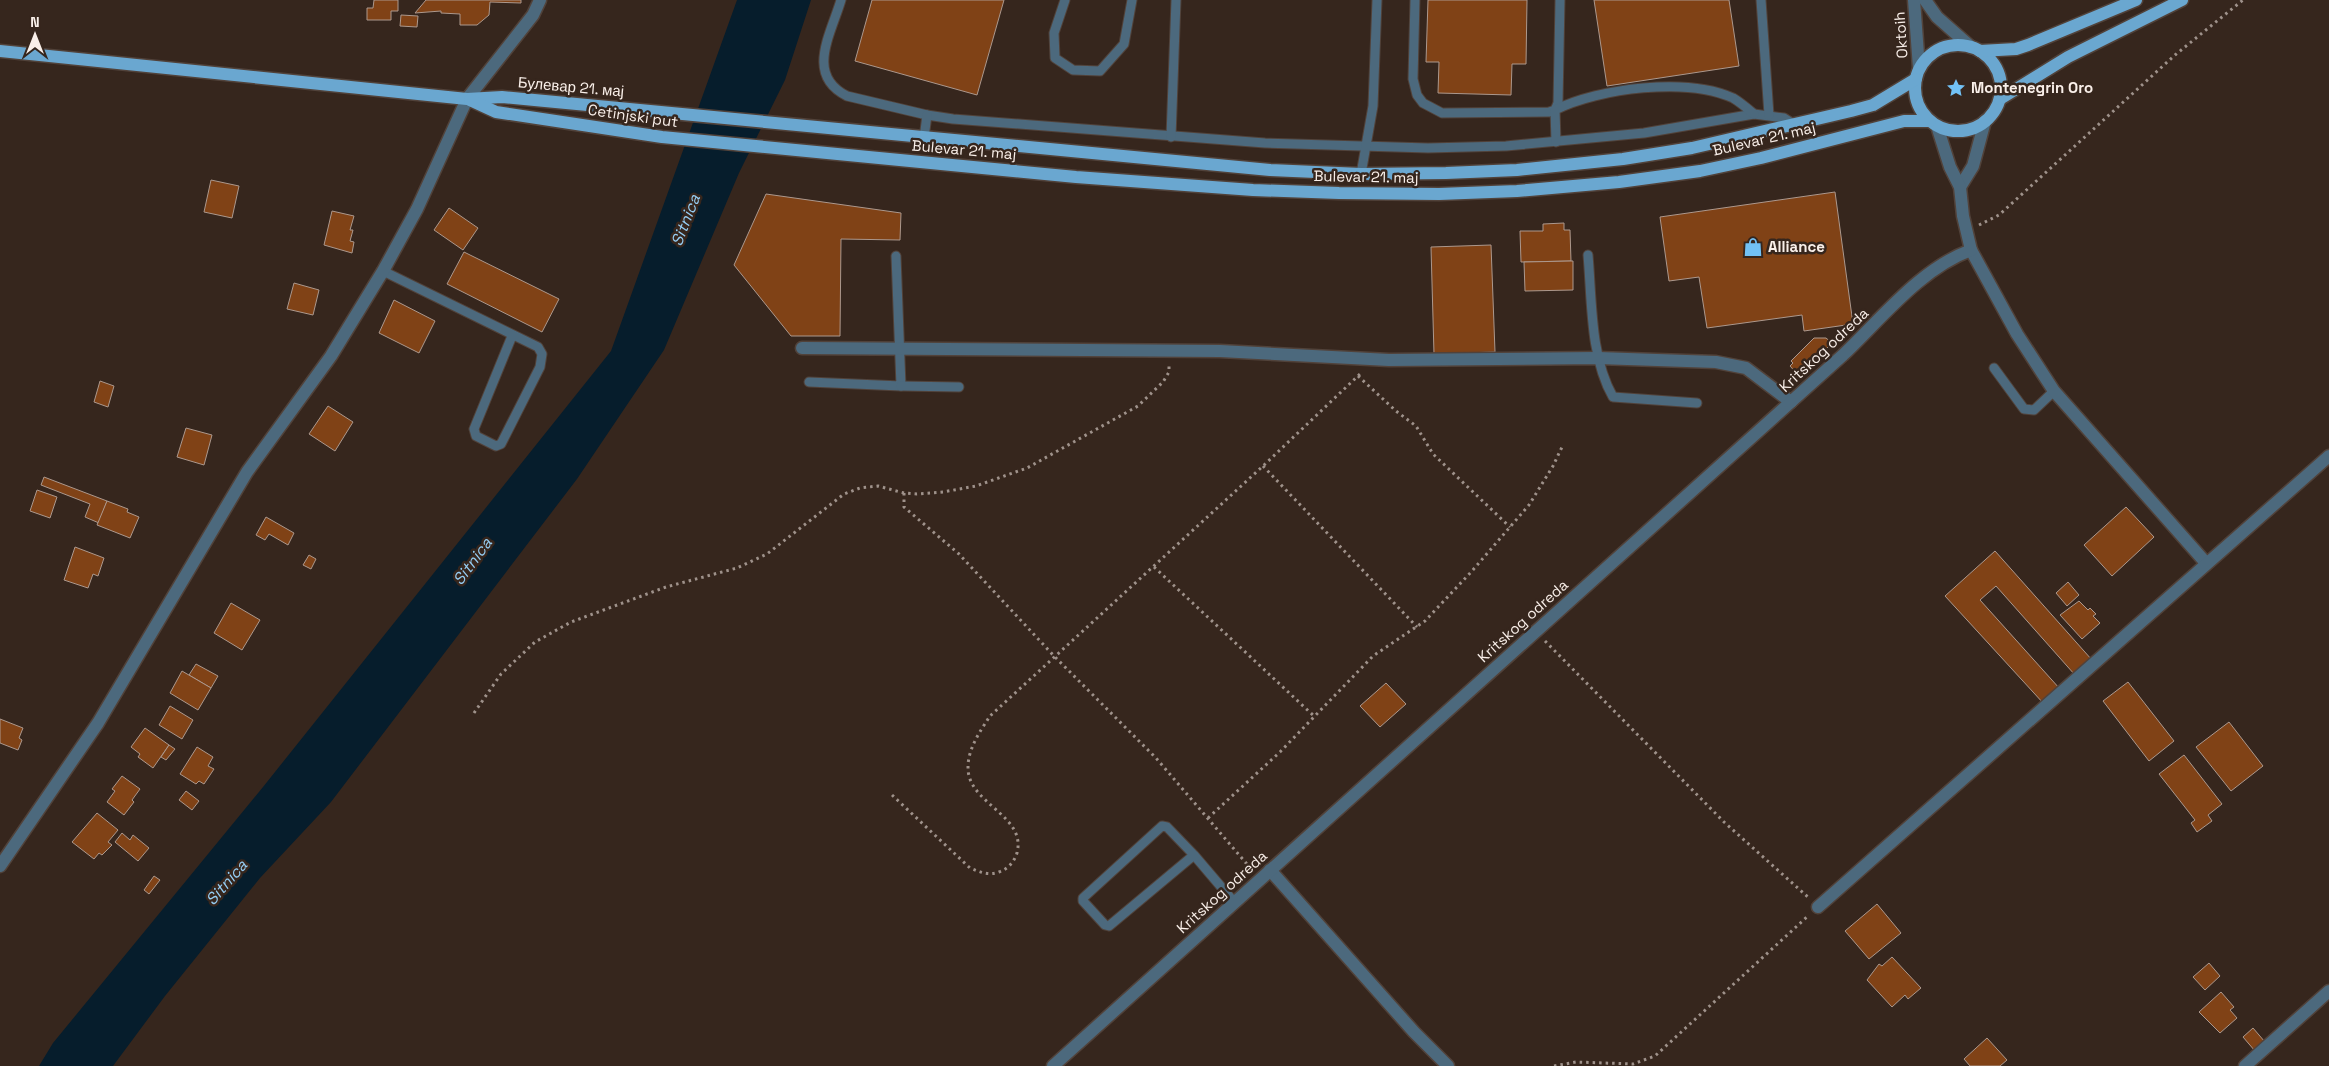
<svg xmlns="http://www.w3.org/2000/svg" width="2329" height="1066" font-family="'Space Grotesk',sans-serif">
<style>
.water{fill:#061d2c}
.building{fill:#804216;stroke:#ac988d}
.lines{fill:none;stroke-linecap:round;stroke-linejoin:round}
.service-casing{stroke:#51423a;stroke-width:11}
.minor-casing{stroke:#51423a;stroke-width:15}
.primary-casing{stroke:#51423a;stroke-width:15}
.path{stroke:#9f928b;stroke-width:3;stroke-dasharray:2.5 4;stroke-linecap:butt}
.service{stroke:#4c697d;stroke-width:9}
.minor{stroke:#4c697d;stroke-width:12}
.primary{stroke:#6aa7d0;stroke-width:12}
.labels{text-anchor:middle;stroke-width:5;stroke-linejoin:round;paint-order:stroke}
.street-label{font-size:15px;fill:#f9efe9;stroke:#36261d}
.poi-label{font-size:15px;font-weight:bold;fill:#f9efe9;stroke:#36261d;text-anchor:start}
.water-label{font-size:16px;font-style:italic;fill:#95cdf3;stroke:#36261d}
</style>
<rect width="100%" height="100%" fill="#36261d"/>
<polygon class="water" points="737,0 811,0 785,80 739,173 664,350 577,479 331,802 260,878 165,996 113,1066 39,1066 53,1043 263,787 611,351"/>
<g class="building">
<polygon points="374,0 398,0 398,11 391,11 391,20 367,20 367,8 373,8"/>
<polygon points="426,0 521,0 521,3 490,2 489,15 477,25 460,25 460,14 441,13 441,11 415,13"/>
<polygon points="872,0 1004,0 977,95 855,61"/>
<polygon points="1428,0 1527,0 1526,64 1512,64 1511,95 1438,93 1439,62 1426,62"/>
<polygon points="1594,0 1729,0 1739,66 1607,86"/>
<polygon points="401,15 418,16 417,27 400,26"/>
<polygon points="211,180 239,186 232,218 204,212"/>
<polygon points="1835,192 1853,324 1804,331 1802,315 1707,328 1699,277 1669,281 1660,217"/>
<polygon points="766,194 901,213 900,240 841,239 840,336 791,336 734,265"/>
<polygon points="449,208 478,228 463,250 434,230"/>
<polygon points="332,211 354,216 350,230 353,230 350,241 354,242 352,253 324,245"/>
<polygon points="1564,223 1564,230 1570,230 1571,261 1521,262 1520,231 1543,231 1543,224"/>
<polygon points="1491,245 1495,352 1434,354 1431,247"/>
<polygon points="464,252 559,299 542,332 447,284"/>
<polygon points="1571,261 1573,261 1573,290 1525,291 1524,262"/>
<polygon points="294,283 319,290 313,315 287,309"/>
<polygon points="394,300 435,321 419,353 379,333"/>
<polygon points="1814,338 1826,338 1832,343 1799,376 1790,366 1793,363 1791,361"/>
<polygon points="100,381 114,386 108,407 94,402"/>
<polygon points="328,406 353,422 335,451 309,434"/>
<polygon points="186,428 212,435 204,465 177,457"/>
<polygon points="44,477 107,501 99,523 85,517 90,504 41,485"/>
<polygon points="37,490 57,497 50,518 30,511"/>
<polygon points="107,501 128,509 127,512 139,517 130,538 97,525"/>
<polygon points="2126,507 2154,537 2112,576 2084,545"/>
<polygon points="266,517 294,533 288,545 269,534 265,540 256,535"/>
<polygon points="75,547 104,558 98,576 93,574 88,588 64,580"/>
<polygon points="1995,551 2092,660 2075,675 1996,586 1980,600 2060,689 2044,704 1945,596"/>
<polygon points="309,555 316,559 311,569 303,565"/>
<polygon points="2068,582 2079,595 2067,606 2056,593"/>
<polygon points="2079,601 2088,610 2090,608 2096,614 2093,616 2100,623 2082,639 2060,615"/>
<polygon points="231,603 260,620 242,650 214,633"/>
<polygon points="196,664 218,676 211,688 189,675"/>
<polygon points="182,671 211,688 198,710 170,693"/>
<polygon points="2128,682 2174,741 2149,761 2103,701"/>
<polygon points="1386,683 1406,704 1380,727 1360,706"/>
<polygon points="170,706 193,720 182,739 159,725"/>
<polygon points="0,719 23,728 19,738 22,740 18,750 0,743"/>
<polygon points="2229,722 2263,766 2231,791 2196,747"/>
<polygon points="145,728 169,745 153,768 138,757 140,754 131,747"/>
<polygon points="169,745 175,749 166,760 161,757"/>
<polygon points="197,747 213,757 208,766 214,769 204,784 199,781 196,784 180,774"/>
<polygon points="2184,755 2222,804 2208,815 2212,821 2197,832 2191,823 2195,820 2159,774"/>
<polygon points="122,776 140,789 132,800 134,802 124,815 107,802 115,791 112,789"/>
<polygon points="186,791 199,801 192,810 179,800"/>
<polygon points="97,813 118,830 108,842 112,845 102,855 99,853 94,859 72,842"/>
<polygon points="122,833 130,840 133,835 149,848 138,861 115,842"/>
<polygon points="154,876 160,880 149,894 144,890"/>
<polygon points="1877,904 1901,933 1869,959 1845,931"/>
<polygon points="1892,957 1921,988 1908,999 1905,995 1892,1007 1867,980 1879,964 1882,966"/>
<polygon points="2209,963 2220,976 2205,990 2193,977"/>
<polygon points="2221,992 2234,1007 2230,1010 2237,1018 2220,1033 2199,1012"/>
<polygon points="2253,1028 2265,1042 2255,1051 2243,1037"/>
<polygon points="1987,1038 2007,1060 2000,1066 1970,1066 1964,1059"/>
</g>
<g class="lines">
<g class="service-casing">
<g id="service">
<path d="M 841,0 C 831,34 805,75 847,96 L 927,115 L 953,119 L 1265,143 L 1428,148 L 1506,146 L 1644,133 L 1754,114 L 1784,118 L 1795,125"/>
<polyline points="1065,0 1054,33 1055,58 1073,70 1100,71 1124,44 1132,0"/>
<polyline points="1415,0 1413,79 1417,95 1423,103 1442,113 1549,112 1555,110 1558,103 1560,0"/>
<polyline points="1761,0 1769,115"/>
<polyline points="1171,137 1176,0"/>
<polyline points="924,138 927,115"/>
<path d="M 1556,142 L 1555,110 C 1599,88 1687,77 1733,98 C 1740,102 1748,109 1754,114"/>
<polyline points="1361,174 1373,106 1377,0"/>
<path d="M 1588,255 C 1592,300 1590,357 1613,397 L 1697,403"/>
<polyline points="383,271 538,347 542,354 540,367 501,444 496,446 476,436 474,429 512,336"/>
<polyline points="1994,368 2024,409 2034,410 2054,391"/>
<polyline points="809,382 901,386 896,256"/>
<polyline points="901,386 959,387"/>
<polyline points="1194,855 1109,926 1105,925 1083,901 1083,898 1162,826 1167,827 1194,855 1234,902"/>
</g>
</g>
<g class="minor-casing">
<g id="minor">
<polyline points="1914,0 1919,68"/>
<polyline points="1925,0 1937,17 1971,47"/>
<polyline points="1960,187 1973,166 1985,121"/>
<polyline points="1971,250 2017,334 2054,391 2206,563"/>
<polyline points="802,348 1220,351 1389,360 1598,358 1716,362 1746,368 1791,402"/>
<polyline points="0,866 98,723 247,472 331,356 383,271 417,209 467,99 533,15 540,0"/>
<polyline points="1270,870 1414,1032 1448,1066"/>
<polyline points="1818,907 2329,456"/>
<path d="M 1053,1066 L 1843,355 C 1882,318 1920,269 1971,250 L 1963,216 L 1960,187 L 1950,167 L 1937,126"/>
<polyline points="2245,1066 2329,991"/>
</g>
</g>
<g class="primary-casing">
<g id="primary">
<circle cx="1958" cy="88" r="43"/>
<polyline points="0,51 467,99 502,97 545,101 1270,170 1361,174 1446,173 1517,170 1623,159 1692,148 1851,111 1873,105 1916,79"/>
<polyline points="1980,51 2016,49 2028,45 2136,0"/>
<polyline points="2000,99 2068,57 2182,0"/>
<polyline points="470,100 496,112 662,137 1076,177 1253,190 1339,193 1439,194 1517,191 1619,182 1700,171 1761,158 1904,121 1930,121"/>
</g>
</g>
<g class="path">
<polyline points="1979,225 1999,215 2175,55 2243,0"/>
<polyline points="1358,376 1396,411 1416,426 1433,454 1510,527"/>
<polyline points="1263,466 1417,627"/>
<polyline points="904,493 904,507 959,554 1054,656 1156,758 1252,870"/>
<polyline points="1154,567 1315,717"/>
<polyline points="1545,641 1724,822 1809,898"/>
<polyline points="474,713 501,674 535,642 571,622 666,587 737,568 767,554 844,494 860,488 878,486 904,493 917,494 943,492 976,486 1027,468 1138,406 1163,382 1169,372 1169,364"/>
<path d="M 892,795 L 970,868 C 980,872 989,876 999,872 C 1008,869 1014,862 1017,853 C 1026,818 977,806 969,776 C 964,754 979,733 990,716 L 1263,466 L 1360,374"/>
<polyline points="1208,818 1280,752 1373,656 1425,621 1472,571 1529,505 1553,466 1562,447"/>
<polyline points="1554,1066 1576,1062 1633,1064 1655,1056 1808,916"/>
</g>
<use href="#service" class="service"/>
<use href="#minor" class="minor"/>
<use href="#primary" class="primary"/>
</g>
<defs>
<g id="sight-bare" transform="scale(1.5)"><path d="M0-6L1.8-2.2L6-1.7L2.9 1.2L3.7 5.4L0 3.3L-3.7 5.4L-2.9 1.2L-6-1.7L-1.8-2.2Z" fill="#72c1f5" stroke="#36261d" stroke-width="2.5" paint-order="stroke"/></g>
<g id="shop-bare" transform="scale(1.5)"><path d="M-5-2.5h2.3a2.7 3.5 0 0 1 5.4 0H5L5.5 6h-11ZM-1.5-2.5h3a1.5 2.3 0 0 0-3 0Z" fill="#72c1f5" stroke="#36261d" stroke-width="2.5" paint-order="stroke"/></g>
</defs>
<g fill-rule="evenodd">
<use href="#sight-bare" x="1956" y="88"/>
<use href="#shop-bare" x="1753" y="247"/>
</g>
<g class="labels">
<g class="street-label">
<text transform="translate(1901 35) rotate(-94)" y="5">Oktoih</text>
<text transform="translate(571 87) rotate(5)" y="5">Булевар 21. мај</text>
<text transform="translate(633 116) rotate(8)" y="5">Cetinjski put</text>
<text transform="translate(1764 139) rotate(-13)" y="5">Bulevar 21. maj</text>
<text transform="translate(964 150) rotate(5)" y="5">Bulevar 21. maj</text>
<text transform="translate(1366 177) rotate(1)" y="5">Bulevar 21. maj</text>
<text transform="translate(1824 350) rotate(-43)" y="5">Kritskog odreda</text>
<text transform="translate(1523 621) rotate(-42)" y="5">Kritskog odreda</text>
<text transform="translate(1222 892) rotate(-42)" y="5">Kritskog odreda</text>
</g>
<g class="poi-label">
<text x="1971" y="93">Montenegrin Oro</text>
<text x="1768" y="252">Alliance</text>
</g>
<g class="water-label">
<text transform="translate(685 220) rotate(-69)" y="6">Sitnica</text>
<text transform="translate(472 561) rotate(-54)" y="6">Sitnica</text>
<text transform="translate(226 882) rotate(-49)" y="6">Sitnica</text>
</g>
</g>
<g transform="translate(35 35)" stroke="#36261d" stroke-width="4" paint-order="stroke">
<path d="M0-4L9 19L0 12L-9 19Z" fill="#f9efe9"/>
<text y="-8" font-size="14" font-weight="bold" text-anchor="middle" fill="#f9efe9">N</text>
</g>
</svg>
